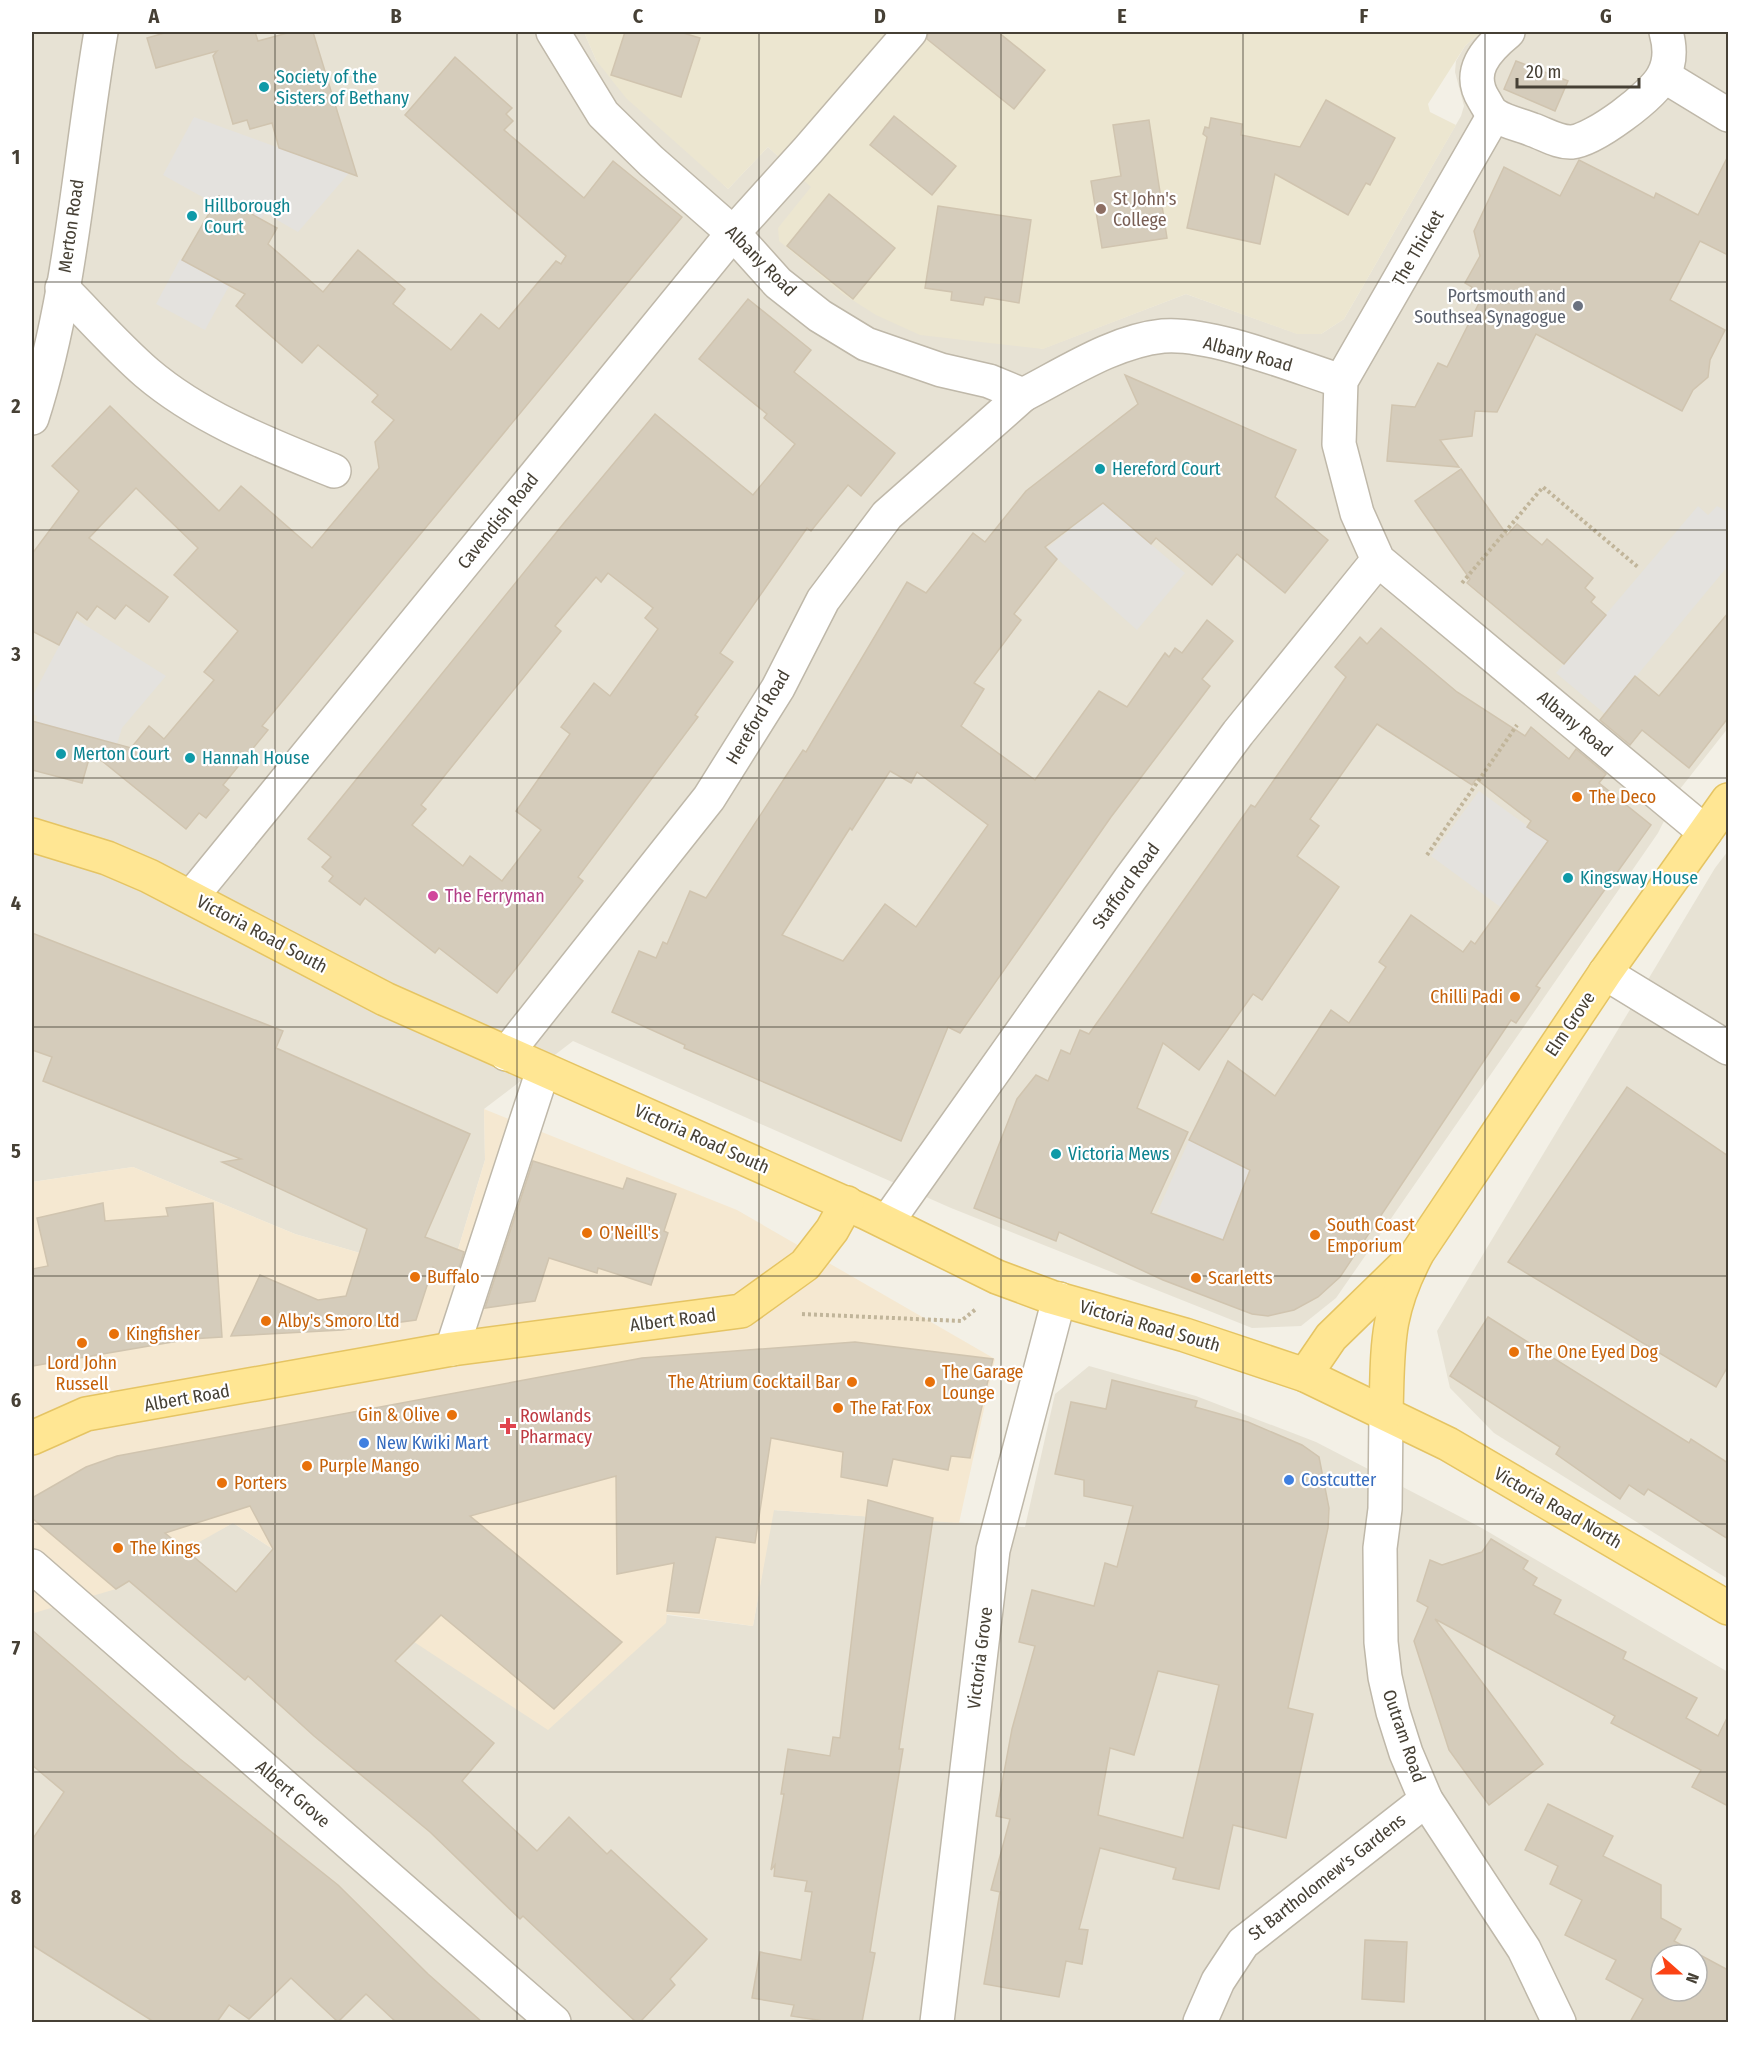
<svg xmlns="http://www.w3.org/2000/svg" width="1760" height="2054" font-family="'Fira Sans Condensed',sans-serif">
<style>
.residential{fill:#e7e2d4;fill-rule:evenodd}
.commercial{fill:#f5e8d1}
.education{fill:#ece6d0}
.parking{fill:#e4e2de}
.building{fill:#d5ccbb;stroke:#d0c4af;stroke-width:1.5;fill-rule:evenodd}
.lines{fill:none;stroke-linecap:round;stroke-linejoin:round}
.minor-casing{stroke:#bfb8a9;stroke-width:36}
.major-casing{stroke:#e5c463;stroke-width:36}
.path{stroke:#c1b59a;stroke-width:4;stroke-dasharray:3 3;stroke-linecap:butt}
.minor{stroke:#fff;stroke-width:33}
.major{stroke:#ffe693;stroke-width:33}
.grid{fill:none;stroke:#464035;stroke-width:1.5;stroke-opacity:0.55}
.culture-dot{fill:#0f9aa8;stroke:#fff;stroke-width:2}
.education-dot{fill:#8d6e63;stroke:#fff;stroke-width:2}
.worship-dot{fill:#6b7280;stroke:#fff;stroke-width:2}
.food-dot{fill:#e8710a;stroke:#fff;stroke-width:2}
.hotel-dot{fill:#d1479c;stroke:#fff;stroke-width:2}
.health-dot{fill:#e0444e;stroke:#fff;stroke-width:2}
.shop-dot{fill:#3f7fe0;stroke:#fff;stroke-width:2}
.labels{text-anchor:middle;stroke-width:4.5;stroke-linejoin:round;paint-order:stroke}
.culture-label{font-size:18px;fill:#0d838f;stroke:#fff;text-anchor:start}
.education-label{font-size:18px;fill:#785e54;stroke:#fff;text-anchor:start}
.street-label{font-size:18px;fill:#464035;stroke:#fff}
.worship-label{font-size:18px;fill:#5b616d;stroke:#fff;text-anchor:end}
.food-label{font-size:18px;fill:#c56008;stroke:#fff;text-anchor:start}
.hotel-label{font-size:18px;fill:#b23c85;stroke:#fff;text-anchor:start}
.health-label{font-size:18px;fill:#be3a42;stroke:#fff;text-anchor:start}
.shop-label{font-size:18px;fill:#366cbe;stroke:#fff;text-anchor:start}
.neatline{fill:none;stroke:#464035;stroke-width:2}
.grid-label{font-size:20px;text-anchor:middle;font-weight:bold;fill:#464035}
</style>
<rect width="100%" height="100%" fill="#f3f0e6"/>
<g class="residential">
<polygon points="32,32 584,32 596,60 728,189 768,147 812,187 779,228 1042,349 1186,294 1298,334 1321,334 1344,319 1461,116 1464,106 1455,72 1456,61 1465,46 1481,32 1728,32 1728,728 1680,789 1658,833 1336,1298 1301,1326 1252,1328 951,1208 573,1041 484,1109 485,1160 449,1279 295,1234 133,1167 32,1182"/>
<polygon points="1728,851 1728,1579 1494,1433 1450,1388 1437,1331 1715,868"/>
<path d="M 1089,1366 L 1196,1396 L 1316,1442 L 1480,1527 L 1728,1672 L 1728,2022 L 32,2022 L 32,1616 L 34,1613 L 168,1557 L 233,1523 L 302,1568 L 753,1626 L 773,1510 L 1025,1527 L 1055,1394 ZM 1661,1955 L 1697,1955 L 1697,1991 L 1661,1991 Z"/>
</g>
<polygon class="commercial" points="484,1109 737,1210 995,1359 959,1523 774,1510 753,1626 667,1614 666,1623 548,1730 233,1523 116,1589 34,1613 32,1616 32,1182 133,1167 295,1234 449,1279 485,1160"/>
<polygon class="education" points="584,32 1481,32 1465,46 1428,104 1430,112 1456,125 1344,319 1321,334 1297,334 1186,294 1043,349 920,335 876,315 843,294 779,241 778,228 811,187 768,147 728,189 626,98 596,60"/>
<g class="parking">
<polygon points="194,117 301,156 349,173 298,232 265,213 261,219 220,196 215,204 163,175"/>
<polygon points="180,259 229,286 205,330 156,304"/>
<polygon points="1102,503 1185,573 1137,630 1046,549"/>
<polygon points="1698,506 1708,515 1717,506 1728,512 1728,566 1605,714 1556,673"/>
<polygon points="74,618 166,676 122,728 117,744 36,722 37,716 32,714 32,697"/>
<polygon points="1479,791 1548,841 1509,893 1516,898 1514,917 1431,856"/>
<polygon points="1189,1140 1272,1182 1223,1240 1157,1213"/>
</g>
<g class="building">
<polygon points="168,32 255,32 258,41 291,32 313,32 357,176 279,148 272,123 250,129 247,120 233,124 213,56 217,51 156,68 147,38"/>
<polygon points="625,32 680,32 700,38 681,97 611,75"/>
<polygon points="928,32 998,32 1045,70 1014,109 927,39"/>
<polygon points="455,57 512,108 506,114 513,121 504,130 584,198 613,161 682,217 262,726 268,730 223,785 229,790 206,818 199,813 186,829 91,752 82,783 32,770 32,721 131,748 149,726 164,739 214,680 204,672 238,631 174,575 198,548 136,488 89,538 168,597 149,622 126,605 115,619 97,606 87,620 77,612 59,645 32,631 32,554 79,491 52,466 110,406 219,511 241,486 312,548 379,468 375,442 394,420 372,402 378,395 318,345 302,363 236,306 245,294 182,260 219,196 277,228 268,244 323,292 358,250 405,289 393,304 451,350 481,314 499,329 556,261 561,264 566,256 405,115"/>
<polygon points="1516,61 1568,81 1555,111 1504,89"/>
<polygon points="1326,100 1395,138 1370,185 1366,183 1348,215 1275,174 1260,244 1187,228 1207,137 1203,134 1205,127 1209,128 1211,118 1242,124 1241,135 1300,147"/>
<polygon points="894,116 956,166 932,195 870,145"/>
<polygon points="1149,120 1167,238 1102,248 1091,181 1121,176 1113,125"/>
<polygon points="1728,156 1728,255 1700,241 1670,300 1725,330 1710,360 1708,377 1693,390 1682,411 1536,334 1497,412 1475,411 1472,436 1440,440 1459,467 1387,461 1392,405 1415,407 1438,363 1447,367 1480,301 1468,295 1472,287 1465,283 1480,256 1474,231 1504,167 1560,196 1579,160 1654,198 1656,193 1698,215"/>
<polygon points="829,194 895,248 853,299 787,246"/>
<polygon points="938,206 1031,220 1019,303 985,297 983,305 951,300 952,292 925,288"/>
<path d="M 748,299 L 811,350 L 794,372 L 895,453 L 861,496 L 848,485 L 811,531 L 807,528 L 720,653 L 733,662 L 695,715 L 698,717 L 578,877 L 583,881 L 497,993 L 439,948 L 435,953 L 365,898 L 360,905 L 329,881 L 333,876 L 322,867 L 331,857 L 308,839 L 564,523 L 655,414 L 753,495 L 795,444 L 764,418 L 767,414 L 699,359 ZM 608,573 L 653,608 L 645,618 L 658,629 L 610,696 L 594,683 L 561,727 L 570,734 L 516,811 L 541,830 L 502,881 L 470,856 L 463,866 L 412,825 L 426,809 L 421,805 L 561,631 L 555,626 L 596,577 L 601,582 Z"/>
<path d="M 1125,375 L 1296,450 L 1275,497 L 1328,540 L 1285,593 L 1237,554 L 1212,585 L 1156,538 L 1151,544 L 1103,503 L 1045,547 L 1057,559 L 1014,614 L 1021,620 L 974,683 L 984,689 L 961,726 L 1035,780 L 1099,691 L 1127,707 L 1165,653 L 1169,657 L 1175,648 L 1182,653 L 1207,620 L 1233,641 L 1202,679 L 1210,686 L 1111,817 L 960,1033 L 948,1027 L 901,1141 L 684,1048 L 685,1045 L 612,1012 L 639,951 L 656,958 L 663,942 L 667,944 L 690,891 L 706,898 L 803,750 L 806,752 L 907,582 L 926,593 L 973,533 L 985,542 L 1026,491 L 1138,404 ZM 890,771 L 911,783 L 917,772 L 988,825 L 916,927 L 885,904 L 843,961 L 782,935 L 850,828 L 852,830 Z"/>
<polygon points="1461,469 1507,535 1517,524 1542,545 1547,539 1593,578 1585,588 1595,597 1591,602 1606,615 1564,664 1467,583 1470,579 1415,501"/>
<polygon points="1728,613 1728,718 1689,768 1642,730 1630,745 1600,720 1635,676 1659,696"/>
<path d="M 1381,628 L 1457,692 L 1525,736 L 1531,727 L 1569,759 L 1576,749 L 1606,774 L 1599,783 L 1651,825 L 1536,986 L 1540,988 L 1516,1023 L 1511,1020 L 1340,1277 L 1318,1297 L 1294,1310 L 1268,1316 L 1252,1314 L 1163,1280 L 1059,1232 L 1056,1241 L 974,1208 L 1017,1099 L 1036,1075 L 1048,1081 L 1061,1050 L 1070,1054 L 1080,1030 L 1089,1034 L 1251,805 L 1255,807 L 1346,677 L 1335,667 L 1360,637 L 1367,644 ZM 1377,724 L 1472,785 L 1476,779 L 1531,821 L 1527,827 L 1548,841 L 1475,944 L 1471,941 L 1463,952 L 1411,915 L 1379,962 L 1386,967 L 1349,1023 L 1331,1010 L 1275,1096 L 1228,1061 L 1189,1140 L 1250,1170 L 1223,1240 L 1151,1213 L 1188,1132 L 1137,1108 L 1163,1043 L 1199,1070 L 1253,994 L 1262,1000 L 1339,887 L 1297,856 L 1319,826 L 1310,819 Z"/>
<polygon points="32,933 283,1031 276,1048 470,1134 425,1237 464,1252 454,1284 433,1267 416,1320 342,1330 231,1336 260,1275 318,1300 346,1296 367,1229 222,1162 241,1159 43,1081 52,1057 32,1050"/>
<polygon points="1627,1087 1728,1156 1728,1366 1716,1387 1508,1262"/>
<polygon points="533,1161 623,1189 627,1178 676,1194 664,1231 668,1233 651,1285 598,1268 597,1273 549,1258 535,1301 485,1308"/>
<polygon points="103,1203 105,1221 168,1216 166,1208 213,1203 222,1337 190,1339 32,1366 32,1269 48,1266 37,1218"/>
<polygon points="1488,1317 1689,1443 1691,1439 1728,1463 1728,1539 1648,1489 1644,1495 1629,1485 1620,1499 1556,1454 1560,1447 1450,1376"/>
<path d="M 855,1342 L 993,1359 L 970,1458 L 951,1456 L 948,1470 L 893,1459 L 887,1486 L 841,1477 L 843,1452 L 771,1438 L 755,1543 L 716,1537 L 699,1613 L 667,1611 L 674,1563 L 617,1574 L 616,1476 L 470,1516 L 622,1642 L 554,1709 L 441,1615 L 395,1661 L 494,1743 L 462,1781 L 537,1851 L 569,1817 L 607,1854 L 611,1850 L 707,1939 L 670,1979 L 675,1985 L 640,2022 L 636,2022 L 523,1916 L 520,1919 L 430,1832 L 314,1736 L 248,1676 L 245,1680 L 129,1581 L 116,1589 L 32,1518 L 32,1498 L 86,1467 L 117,1456 L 642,1358 ZM 250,1506 L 273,1549 L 236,1592 L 165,1533 Z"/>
<path d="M 1112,1380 L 1197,1401 L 1195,1407 L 1248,1422 L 1302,1445 L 1319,1457 L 1329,1508 L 1328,1528 L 1288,1708 L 1313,1714 L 1286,1838 L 1233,1825 L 1219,1889 L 1173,1879 L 1176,1868 L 1100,1848 L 1079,1929 L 1088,1930 L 1082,1964 L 1066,1961 L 1059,1997 L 984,1984 L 1000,1892 L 991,1890 L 1010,1819 L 996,1816 L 1012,1729 L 1035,1646 L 1019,1642 L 1032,1590 L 1094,1606 L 1105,1563 L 1117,1567 L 1133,1506 L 1084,1496 L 1084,1480 L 1055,1474 L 1071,1402 L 1106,1409 ZM 1158,1671 L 1219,1685 L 1183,1838 L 1098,1815 L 1110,1748 L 1134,1755 Z"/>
<polygon points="868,1500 933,1518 899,1749 903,1749 870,1952 875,1953 862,2022 830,2022 791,2016 794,2005 752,1998 760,1952 801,1960 812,1892 805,1891 807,1881 774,1876 775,1865 771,1870 784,1794 781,1794 788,1749 830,1756 833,1737 840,1738"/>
<polygon points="1491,1539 1528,1561 1523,1569 1537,1578 1533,1585 1561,1600 1554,1614 1626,1652 1623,1659 1697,1698 1686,1718 1718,1736 1728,1716 1728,1806 1692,1787 1701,1770 1611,1723 1615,1716 1435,1619 1543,1764 1489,1805 1449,1750 1414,1641 1428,1607 1417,1601 1430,1560 1442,1565 1482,1552"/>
<polygon points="32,1630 180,1759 338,1885 428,1974 482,2022 396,2022 366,1994 338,2022 291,1978 249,2019 229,2005 217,2022 154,2022 32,1945 32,1840 64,1792 32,1765"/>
<path d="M 1548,1804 L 1613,1836 L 1603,1856 L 1661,1885 L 1661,1918 L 1681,1929 L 1674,1941 L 1728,1970 L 1728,2022 L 1630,2022 L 1643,1999 L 1606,1979 L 1616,1960 L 1565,1935 L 1582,1900 L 1550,1884 L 1558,1866 L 1525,1850 ZM 1661,1955 L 1697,1955 L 1697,1991 L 1661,1991 Z"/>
<polygon points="1365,1940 1407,1942 1404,2002 1362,1999"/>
</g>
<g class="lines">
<g class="minor-casing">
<g id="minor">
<path d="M 553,32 L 603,114 L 651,161 L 733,233 L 778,283 L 820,316 L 866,344 L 941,370 L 989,381 L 1023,395 C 1066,373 1114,341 1163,336 C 1211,332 1294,366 1341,381"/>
<path d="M 1508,32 C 1486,50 1466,72 1484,100 C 1487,105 1490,112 1495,115 C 1505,122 1521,125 1533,130 C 1545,134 1559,143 1572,142 C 1594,140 1653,96 1663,76 C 1671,62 1670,46 1666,32"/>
<polyline points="1664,76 1728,115"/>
<polyline points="1494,115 1341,381 1339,444 1357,513 1378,560 1705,832"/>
<path d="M 62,288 C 90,316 117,347 147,373 C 201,419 270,445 334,471"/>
<path d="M 32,418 C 72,293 79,160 101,32"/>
<polyline points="192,896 733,233 808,150 910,32"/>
<polyline points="1605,973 1728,1048"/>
<polyline points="506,1054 709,798 778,688 823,600 887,515 1023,395"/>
<polyline points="887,1222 1130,879 1238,733 1378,560"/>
<polyline points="452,1349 543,1070"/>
<polyline points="1386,1413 1385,1509 1380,1548 1381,1642 1385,1677 1393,1712 1406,1753 1426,1800 1524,1949 1559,2022"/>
<polyline points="32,1566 554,2022"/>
<polyline points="937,2022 993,1550 1059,1299"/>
<polyline points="1200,2022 1218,1981 1243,1943 1426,1800"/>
</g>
</g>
<g class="major-casing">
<g id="major">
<polyline points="32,835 107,858 149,876 385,999 867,1213 997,1277 1051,1297 1185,1335 1305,1375 1448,1444 1728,1608"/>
<polyline points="1305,1375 1331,1337 1406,1264"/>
<path d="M 1386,1413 C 1388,1346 1385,1313 1418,1252 L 1605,973 L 1728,800"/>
<polyline points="32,1438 86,1414 452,1349 741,1311 805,1265 832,1230 847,1203"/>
</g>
</g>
<g class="path">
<polyline points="1462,583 1543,487 1639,568"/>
<polyline points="1427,855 1517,725"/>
<polyline points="802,1314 961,1321 976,1309"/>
</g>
<use href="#minor" class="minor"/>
<use href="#major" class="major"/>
</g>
<path class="grid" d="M 275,32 L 275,2022M 517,32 L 517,2022M 759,32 L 759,2022M 1001,32 L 1001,2022M 1243,32 L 1243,2022M 1485,32 L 1485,2022M 32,282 L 1728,282M 32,530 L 1728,530M 32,778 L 1728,778M 32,1027 L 1728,1027M 32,1276 L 1728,1276M 32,1524 L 1728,1524M 32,1772 L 1728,1772"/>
<g class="culture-dot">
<circle cx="264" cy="87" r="6"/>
<circle cx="192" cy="216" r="6"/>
<circle cx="1100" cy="469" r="6"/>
<circle cx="61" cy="754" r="6"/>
<circle cx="190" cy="758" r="6"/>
<circle cx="1568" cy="878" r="6"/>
<circle cx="1056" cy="1154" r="6"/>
</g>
<circle class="education-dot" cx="1101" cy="209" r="6"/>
<circle class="worship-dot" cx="1578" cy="306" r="6"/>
<g class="food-dot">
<circle cx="1577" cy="797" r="6"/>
<circle cx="1515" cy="997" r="6"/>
<circle cx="587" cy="1233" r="6"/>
<circle cx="1315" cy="1235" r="6"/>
<circle cx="415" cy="1277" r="6"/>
<circle cx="1196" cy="1278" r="6"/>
<circle cx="266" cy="1321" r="6"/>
<circle cx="114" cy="1334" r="6"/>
<circle cx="82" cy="1343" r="6"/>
<circle cx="1514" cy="1352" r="6"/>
<circle cx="852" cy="1382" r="6"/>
<circle cx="930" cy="1382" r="6"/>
<circle cx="838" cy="1408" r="6"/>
<circle cx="452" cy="1415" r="6"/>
<circle cx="307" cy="1466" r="6"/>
<circle cx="222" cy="1483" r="6"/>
<circle cx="118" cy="1548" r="6"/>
</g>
<circle class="hotel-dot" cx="433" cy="896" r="6"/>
<path class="health-dot" d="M505 1417h6v6h6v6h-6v6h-6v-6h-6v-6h6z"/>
<g class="shop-dot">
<circle cx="364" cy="1443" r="6"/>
<circle cx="1289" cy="1480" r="6"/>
</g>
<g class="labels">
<g class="culture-label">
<text x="276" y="83">Society of the<tspan x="276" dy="21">Sisters of Bethany</tspan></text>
<text x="204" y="212">Hillborough<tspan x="204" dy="21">Court</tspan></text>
<text x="1112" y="475">Hereford Court</text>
<text x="73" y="760">Merton Court</text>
<text x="202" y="764">Hannah House</text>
<text x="1580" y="884">Kingsway House</text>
<text x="1068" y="1160">Victoria Mews</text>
</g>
<g class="education-label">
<text x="1113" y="205">St John's<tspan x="1113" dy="21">College</tspan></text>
</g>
<g class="street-label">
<text transform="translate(71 226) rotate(-82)" y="6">Merton Road</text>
<text transform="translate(1418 248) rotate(-60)" y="6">The Thicket</text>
<text transform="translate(761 261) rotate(45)" y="6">Albany Road</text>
<text transform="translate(1248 354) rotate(15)" y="6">Albany Road</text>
<text transform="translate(498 521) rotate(-51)" y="6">Cavendish Road</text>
<text transform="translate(758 717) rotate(-59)" y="6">Hereford Road</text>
<text transform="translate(1575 724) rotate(40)" y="6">Albany Road</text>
<text transform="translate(1126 886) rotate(-54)" y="6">Stafford Road</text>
<text transform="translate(262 934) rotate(28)" y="6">Victoria Road South</text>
<text transform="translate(1570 1024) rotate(-56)" y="6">Elm Grove</text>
<text transform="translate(702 1139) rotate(24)" y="6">Victoria Road South</text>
<text transform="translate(673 1320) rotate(-7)" y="6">Albert Road</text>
<text transform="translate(1150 1326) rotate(16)" y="6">Victoria Road South</text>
<text transform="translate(187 1398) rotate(-10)" y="6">Albert Road</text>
<text transform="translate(1558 1508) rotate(30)" y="6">Victoria Road North</text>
<text transform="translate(980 1658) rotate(-83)" y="6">Victoria Grove</text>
<text transform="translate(1404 1736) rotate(71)" y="6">Outram Road</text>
<text transform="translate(293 1794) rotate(41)" y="6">Albert Grove</text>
<text transform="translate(1327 1877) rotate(-38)" y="6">St Bartholomew's Gardens</text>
</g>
<g class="worship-label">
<text x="1566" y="302">Portsmouth and<tspan x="1566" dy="21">Southsea Synagogue</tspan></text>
</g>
<g class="food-label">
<text x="1589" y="803">The Deco</text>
<text x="1503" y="1003" text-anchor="end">Chilli Padi</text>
<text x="1327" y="1231">South Coast<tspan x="1327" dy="21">Emporium</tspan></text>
<text x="599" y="1239">O'Neill's</text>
<text x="427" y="1283">Buffalo</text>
<text x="1208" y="1284">Scarletts</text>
<text x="278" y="1327">Alby's Smoro Ltd</text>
<text x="126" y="1340">Kingfisher</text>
<text x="1526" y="1358">The One Eyed Dog</text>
<text x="82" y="1369" text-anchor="middle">Lord John<tspan x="82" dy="21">Russell</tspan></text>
<text x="942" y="1378">The Garage<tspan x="942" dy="21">Lounge</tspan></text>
<text x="840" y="1388" text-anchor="end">The Atrium Cocktail Bar</text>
<text x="850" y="1414">The Fat Fox</text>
<text x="440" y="1421" text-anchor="end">Gin &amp; Olive</text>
<text x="319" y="1472">Purple Mango</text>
<text x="234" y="1489">Porters</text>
<text x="130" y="1554">The Kings</text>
</g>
<g class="hotel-label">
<text x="445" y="902">The Ferryman</text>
</g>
<g class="health-label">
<text x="520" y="1422">Rowlands<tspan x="520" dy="21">Pharmacy</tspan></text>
</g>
<g class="shop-label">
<text x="376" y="1449">New Kwiki Mart</text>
<text x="1301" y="1486">Costcutter</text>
</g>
</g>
<rect width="1760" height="2054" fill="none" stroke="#ffffff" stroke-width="66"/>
<g transform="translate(1679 1973) rotate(111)"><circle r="28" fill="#ffffff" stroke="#b5b3ae" stroke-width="1.5"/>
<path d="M0-4.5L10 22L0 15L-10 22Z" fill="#fb4315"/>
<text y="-9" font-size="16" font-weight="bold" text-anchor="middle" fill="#464035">N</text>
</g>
<path d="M1517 78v9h122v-9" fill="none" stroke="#464035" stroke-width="3"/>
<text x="1526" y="78" font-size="18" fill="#464035" stroke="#ffffff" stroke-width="4.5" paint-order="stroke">20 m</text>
<rect x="33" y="33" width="1694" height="1988" class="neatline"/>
<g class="grid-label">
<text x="154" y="23">A</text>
<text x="396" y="23">B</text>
<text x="638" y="23">C</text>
<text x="880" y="23">D</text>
<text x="1122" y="23">E</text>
<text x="1364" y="23">F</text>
<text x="1606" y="23">G</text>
<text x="16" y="164">1</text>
<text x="16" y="413">2</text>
<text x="16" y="661">3</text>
<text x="16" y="910">4</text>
<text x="16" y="1158">5</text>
<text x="16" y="1407">6</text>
<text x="16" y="1655">7</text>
<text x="16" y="1904">8</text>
</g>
</svg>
